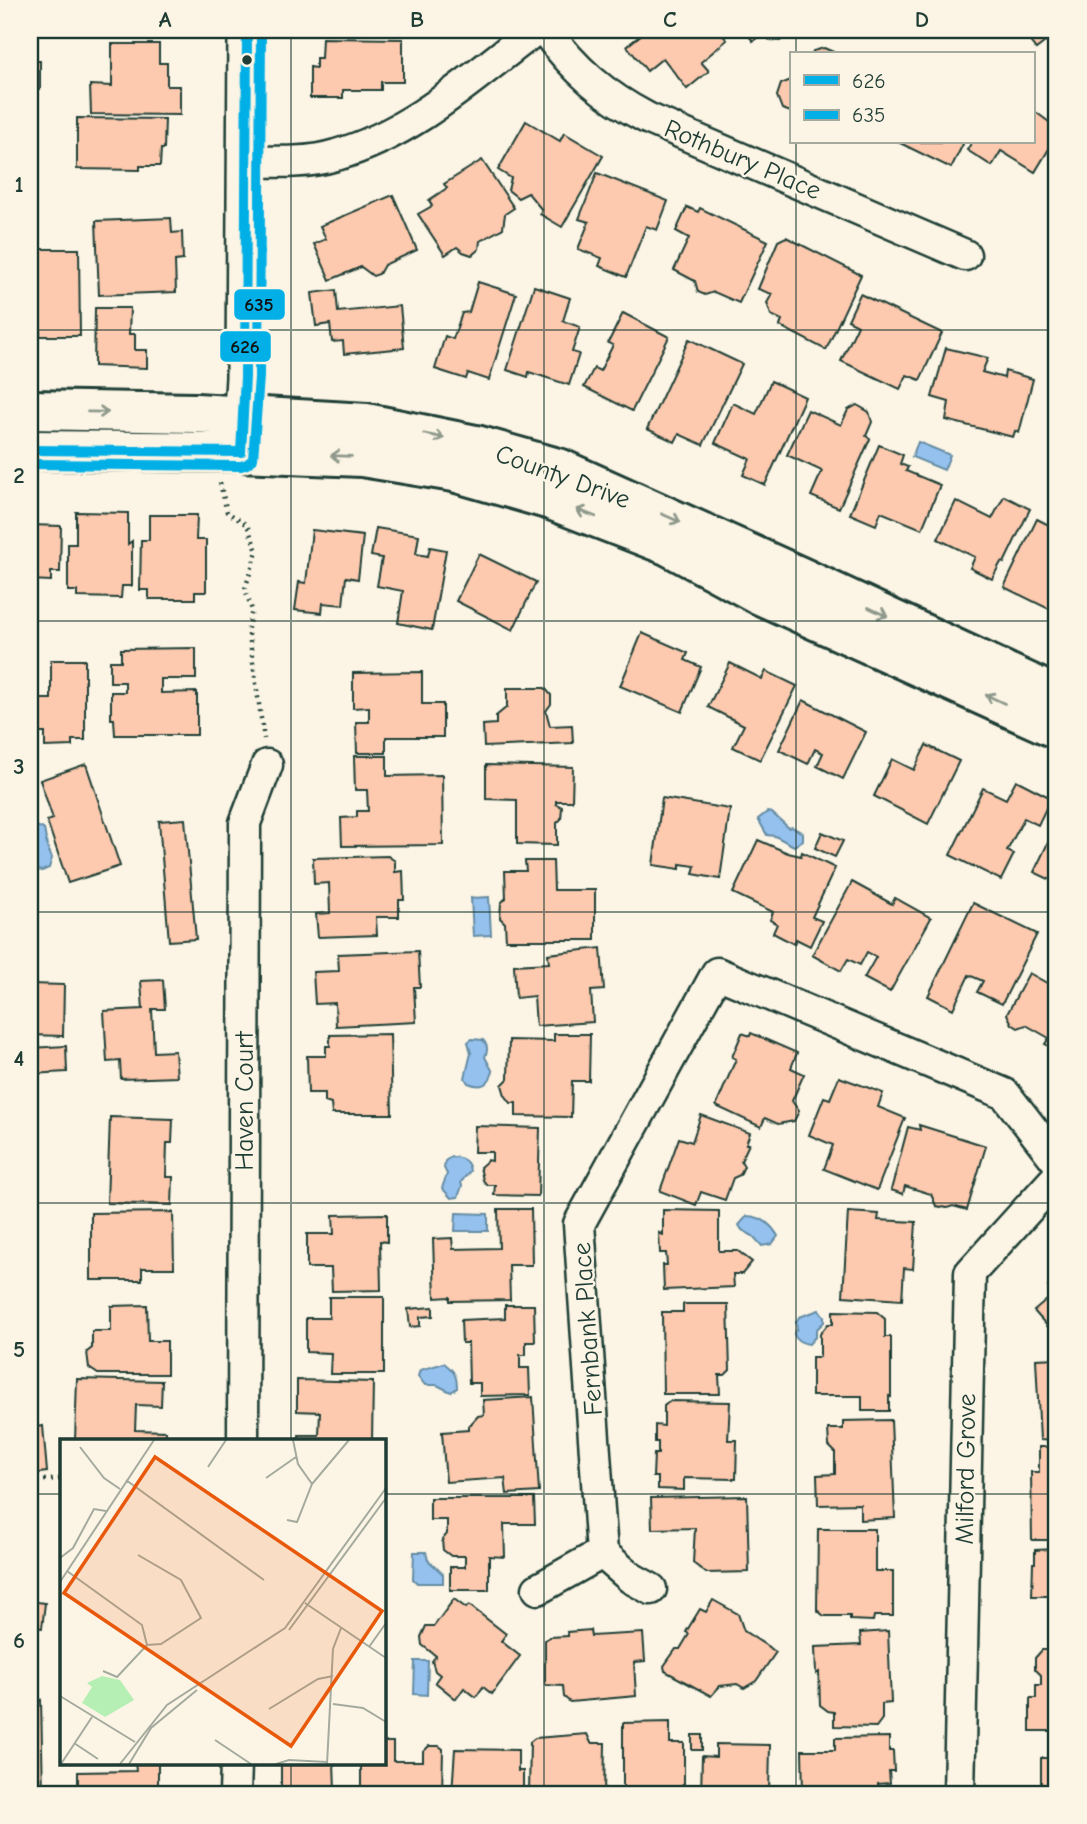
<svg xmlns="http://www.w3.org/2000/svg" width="1087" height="1824" font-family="'Comic Neue',sans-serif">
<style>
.water{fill:#94c1ee;stroke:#658ca4;stroke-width:2}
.building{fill:#fecaaf;stroke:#1f3d34;stroke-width:2}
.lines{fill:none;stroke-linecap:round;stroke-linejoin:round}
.minor-casing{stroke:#1f3d34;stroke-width:35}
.tertiary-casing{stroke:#1f3d34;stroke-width:42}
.secondary-casing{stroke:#1f3d34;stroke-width:44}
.path{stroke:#1f3d34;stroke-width:4.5;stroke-dasharray:2 5;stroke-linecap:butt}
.minor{stroke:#fcf5e5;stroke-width:30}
.tertiary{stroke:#fcf5e5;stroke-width:37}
.secondary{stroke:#fcf5e5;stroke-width:38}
.bus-1-casing{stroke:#fcf5e5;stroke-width:16}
.bus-2-casing{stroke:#fcf5e5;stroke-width:16}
.bus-1{stroke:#02afe6;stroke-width:10}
.bus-2{stroke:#02afe6;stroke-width:10}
.oneway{stroke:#8e998c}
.grid{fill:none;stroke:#1f3d34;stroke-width:2;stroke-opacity:0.55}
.bus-dot{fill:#1f3d34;stroke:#fcf5e5;stroke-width:2.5}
.labels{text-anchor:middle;stroke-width:5;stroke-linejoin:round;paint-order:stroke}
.street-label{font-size:26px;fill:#1f3d34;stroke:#fcf5e5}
.inset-road{fill:none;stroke:#a4ab9e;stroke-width:2}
.view{fill:#e8590c;fill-opacity:0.15;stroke:#e8590c;stroke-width:3.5}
.inset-edge{fill:none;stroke:#1f3d34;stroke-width:3.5}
.line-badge{stroke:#fcf5e5;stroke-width:2.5}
.pale-badge-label{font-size:19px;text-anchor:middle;font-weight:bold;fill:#111}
.neatline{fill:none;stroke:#1f3d34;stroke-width:2.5}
.grid-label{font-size:23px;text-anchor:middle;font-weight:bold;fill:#1f3d34}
</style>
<rect width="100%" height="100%" fill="#fcf5e5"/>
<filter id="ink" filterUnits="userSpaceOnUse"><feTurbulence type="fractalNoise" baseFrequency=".0143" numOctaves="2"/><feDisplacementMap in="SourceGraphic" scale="14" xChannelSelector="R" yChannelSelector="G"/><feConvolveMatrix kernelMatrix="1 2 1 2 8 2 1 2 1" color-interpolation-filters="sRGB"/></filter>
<g filter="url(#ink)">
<g class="water">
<polygon points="918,442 950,455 944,470 912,457"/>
<polygon points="767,812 772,813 789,828 792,827 803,833 803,840 794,846 775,836 767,835 758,819"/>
<polygon points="33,825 44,829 47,846 52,858 49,868 42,871 30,869 30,827"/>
<polygon points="489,897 491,935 473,936 471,898"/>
<path d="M 472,1039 L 483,1040 C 488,1046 488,1049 485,1057 L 493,1072 C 488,1086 481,1088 468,1083 L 465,1078 L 471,1053 L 468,1042 Z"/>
<path d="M 451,1157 C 460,1157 469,1160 470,1171 L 461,1182 L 462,1186 L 458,1197 L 451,1198 L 442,1188 L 447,1174 L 444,1168 L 445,1161 Z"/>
<polygon points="456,1213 488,1214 488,1231 455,1231"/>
<path d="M 747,1216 C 761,1216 771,1224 778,1236 L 772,1244 L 762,1246 L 753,1236 L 742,1230 L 739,1225 Z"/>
<path d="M 819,1310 L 824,1316 L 824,1322 L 816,1330 L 816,1336 L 809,1344 C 802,1343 795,1341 794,1333 L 797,1329 L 796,1322 L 799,1317 Z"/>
<path d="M 444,1363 C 454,1371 457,1375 457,1388 L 451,1392 L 437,1385 L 425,1385 L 418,1376 L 420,1370 Z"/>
<polygon points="414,1552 426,1552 428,1560 443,1574 443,1583 417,1583 413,1579"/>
<polygon points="415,1661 428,1661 427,1695 414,1694"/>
</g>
<g class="building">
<polygon points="647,30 722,30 719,31 727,40 701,62 709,71 687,89 663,58 647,71 627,46"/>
<polygon points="744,30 786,30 786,36 780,41 770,40 762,34 753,41"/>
<polygon points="1021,30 1056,30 1057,33 1036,49"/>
<polygon points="322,38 403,39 403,82 381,82 381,90 343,90 343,98 310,98 310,67 316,68 316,58 321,58"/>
<polygon points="112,44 159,44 159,63 167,63 167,86 180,86 180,115 91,114 90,85 112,86"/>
<polygon points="824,48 838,54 812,54 813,51"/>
<rect x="30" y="61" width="10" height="28"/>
<polygon points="791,80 791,112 782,109 777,96 781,84"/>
<polygon points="1033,110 1057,128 1057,151 1049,149 1035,172 1001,151 992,166 967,150 972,142 1033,142"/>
<polygon points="77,118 165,119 164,149 161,149 160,166 140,166 140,170 77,169"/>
<polygon points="526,121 560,141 564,133 603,156 562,227 540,214 542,210 528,193 518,198 508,190 511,178 498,170"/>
<polygon points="898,142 964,142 951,168"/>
<polygon points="482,160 514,208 505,214 503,228 480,241 479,249 472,255 463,252 457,247 445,255 418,214 432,206 429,200 447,188 444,184"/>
<polygon points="597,173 668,201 657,230 646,226 626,277 599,266 602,258 578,249 589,222 579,219"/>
<polygon points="393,195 417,250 384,265 379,274 373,276 361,267 330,280 314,244 326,239 320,226"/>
<polygon points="687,207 698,212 700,208 768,241 739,303 714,292 705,295 698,292 695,281 674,270 689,238 676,231"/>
<polygon points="171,218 172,233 182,232 183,260 175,261 176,292 99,295 96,221"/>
<polygon points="786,237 861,275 826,350 780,326 782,320 771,315 767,303 772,294 758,289 778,241"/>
<polygon points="39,249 79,249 80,336 40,336"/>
<polygon points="30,278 36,278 37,349 30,349"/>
<polygon points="478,282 516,294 489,380 468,373 466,379 435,369 445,336 453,339 462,313 469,312"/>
<polygon points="534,286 570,298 563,321 580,327 572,352 579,354 569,385 529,372 528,377 507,370"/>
<polygon points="336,290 338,312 400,306 404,348 344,354 343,341 332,342 330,324 316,326 312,293"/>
<polygon points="860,294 942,333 920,380 907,375 900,389 841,361 858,325 848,320"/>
<polygon points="95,308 130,308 129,334 135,334 135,350 147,350 147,368 94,366"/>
<polygon points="623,313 669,337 632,411 584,387 594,368 600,371 613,345 608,343"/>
<polygon points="689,339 742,364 703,445 679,434 675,442 647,429"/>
<polygon points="946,348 988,358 982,372 1004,378 1005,371 1033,379 1019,433 1015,431 1013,437 946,420 949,402 932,397"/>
<polygon points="771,381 805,397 765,485 743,475 750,459 715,443 733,403 756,414"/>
<polygon points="857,405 869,412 872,422 866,436 870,439 839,508 811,496 822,471 787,455 808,410 841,425 848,410"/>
<polygon points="879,445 903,455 900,464 908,467 906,471 940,485 922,529 881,512 876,525 850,514"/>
<polygon points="1004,496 1030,509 1004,563 1001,562 992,579 970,568 975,557 938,539 956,501 992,519"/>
<polygon points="76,512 128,513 128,544 132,541 132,586 122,586 121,598 77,597 77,591 68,591 68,544 76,544"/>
<polygon points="149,515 197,515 196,540 206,540 206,592 195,592 195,599 149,599 149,590 140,590 141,540 149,540"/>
<polygon points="1037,519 1057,529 1057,613 1004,587"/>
<polygon points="30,525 61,526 60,572 51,572 51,581 30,580"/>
<polygon points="376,528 419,535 416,554 428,556 430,547 446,550 432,630 398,623 403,591 377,586 382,558 371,556"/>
<polygon points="312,530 363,536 358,579 346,577 343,605 323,603 322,613 295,610 299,582 306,583"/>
<polygon points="479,554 536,582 513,630 456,601"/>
<polygon points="642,633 688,653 685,660 701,667 682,712 620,686"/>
<polygon points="196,648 196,679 161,679 161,693 197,692 197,735 115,735 114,719 111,719 111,692 125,692 125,682 110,682 110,661 121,661 121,649"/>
<polygon points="30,658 33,658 34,699 51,699 51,660 85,660 85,740 72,740 72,746 45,747 45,733 35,733 34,744 30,744"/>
<polygon points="730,663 762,679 766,671 797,686 760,760 733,747 744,725 708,707"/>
<polygon points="422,672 422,704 443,704 443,737 386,737 386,753 357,753 356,722 369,722 369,707 353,708 353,673"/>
<polygon points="507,688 545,688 551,695 551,704 546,711 550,726 572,725 573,743 484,747 483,725 496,724 496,716 507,707"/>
<polygon points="803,700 866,732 843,779 817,766 823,753 815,749 808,764 779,750"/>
<polygon points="926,745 959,761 928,824 874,796 892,759 914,770"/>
<polygon points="354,756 387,756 387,776 442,775 443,845 342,846 341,818 357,817 357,811 368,811 367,790 355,790"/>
<polygon points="86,764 120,866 68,883 47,821 53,819 40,780"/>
<polygon points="486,765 573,767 572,801 556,801 556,804 562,807 561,819 557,823 557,845 517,844 517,800 486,799"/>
<polygon points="1016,780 1051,798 1038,825 1024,818 1007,851 1014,854 1001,880 950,855 983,788 1006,799"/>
<polygon points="662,798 730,809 720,879 693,874 695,866 680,864 680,869 653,865"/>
<polygon points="185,819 196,939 169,941 159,821"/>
<polygon points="1057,824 1057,883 1034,872"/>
<polygon points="822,832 843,841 835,857 815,848"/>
<polygon points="758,840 788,853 801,856 802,852 835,868 812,917 822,921 810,946 796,939 794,944 773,933 777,924 770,920 773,912 733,893"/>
<polygon points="388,856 395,861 395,872 403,871 404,900 399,900 399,917 376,917 377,935 318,937 316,914 330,913 329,883 314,884 313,858"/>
<polygon points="525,861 553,861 554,890 595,890 595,940 506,940 505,923 500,918 501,903 506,898 505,871 526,871"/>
<polygon points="852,882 892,904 895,898 931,918 890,992 864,978 876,957 867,952 860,965 848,959 841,971 812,955"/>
<polygon points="973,903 1037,934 1002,1004 977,992 983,981 969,975 953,1009 928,996"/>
<polygon points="601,948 604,990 591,991 593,1022 536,1026 534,996 516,998 514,965 549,963 548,954"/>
<polygon points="418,951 420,987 414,987 416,1022 336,1026 335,1003 315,1004 313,972 339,971 338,954"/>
<polygon points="1029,973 1056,988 1057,986 1057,1051 1045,1044 1049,1038 1026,1025 1018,1028 1012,1024 1007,1014"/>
<polygon points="163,980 165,1009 152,1009 154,1052 175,1051 177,1077 121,1079 120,1061 107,1062 104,1011 143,1009 141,981"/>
<polygon points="30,984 64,985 63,1036 30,1035"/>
<polygon points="742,1033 750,1036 751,1033 797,1053 791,1068 804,1074 792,1101 799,1111 794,1121 778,1124 765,1118 761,1127 716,1106 736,1059 732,1057"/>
<polygon points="390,1034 392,1114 332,1114 331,1104 325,1102 325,1093 308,1093 307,1056 326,1056 326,1046 330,1046 330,1035"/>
<polygon points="554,1034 590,1034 589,1081 572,1081 571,1117 516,1116 516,1103 511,1103 505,1095 502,1085 508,1079 509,1040 554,1041"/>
<polygon points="66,1046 67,1072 30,1074 30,1048"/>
<polygon points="839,1077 883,1093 878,1107 905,1118 877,1190 824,1169 833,1145 809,1135 824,1097 830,1099"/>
<polygon points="701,1115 750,1133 746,1144 749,1144 741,1161 744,1166 740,1175 733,1178 725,1200 701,1192 696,1205 660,1191 679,1138 692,1142"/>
<polygon points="110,1117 173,1119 172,1143 167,1143 166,1177 173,1177 172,1205 107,1203"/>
<polygon points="919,1125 986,1146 967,1210 953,1206 947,1208 936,1206 931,1194 905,1186 903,1194 891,1190 908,1127 920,1130"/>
<polygon points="475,1126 540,1128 538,1196 494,1195 495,1185 487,1185 483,1180 480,1167 488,1160 492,1161 492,1152 474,1152"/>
<polygon points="498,1209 531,1209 532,1265 509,1265 510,1300 450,1301 450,1297 435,1298 433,1239 452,1238 453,1249 499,1248"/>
<polygon points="663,1210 719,1211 719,1251 738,1251 752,1262 742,1274 733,1274 734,1287 664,1290 663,1265 667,1265 666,1253 660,1253 659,1233 663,1235"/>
<polygon points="173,1212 174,1268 142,1268 142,1280 91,1280 91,1213"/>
<polygon points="848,1212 879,1214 878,1220 916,1222 913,1269 904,1268 902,1300 843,1296"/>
<polygon points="387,1214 387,1242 380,1241 381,1290 332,1291 331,1268 307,1268 307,1234 334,1234 333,1215"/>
<polygon points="1057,1278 1057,1337 1034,1311 1054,1294 1048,1287"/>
<polygon points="329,1297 384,1297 384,1374 330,1374 331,1353 306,1352 306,1318 329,1318"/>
<polygon points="683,1304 728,1304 730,1370 725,1375 719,1375 720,1394 663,1394 662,1312 683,1312"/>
<polygon points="147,1305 148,1341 167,1341 167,1374 98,1374 89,1368 87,1352 92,1348 92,1331 111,1331 111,1306"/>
<polygon points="505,1305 534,1305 535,1342 526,1342 526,1355 520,1355 520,1368 529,1368 530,1395 480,1396 480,1383 469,1383 468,1343 462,1343 461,1320 505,1318"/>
<polygon points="433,1307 433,1316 420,1317 420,1326 410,1327 408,1309"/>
<polygon points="833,1311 877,1312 885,1319 885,1337 891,1337 891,1397 889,1396 889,1411 862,1411 862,1396 812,1396 812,1357 820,1357 820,1334 828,1324 833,1324"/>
<polygon points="1057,1358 1057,1441 1040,1440 1036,1359"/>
<polygon points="77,1379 162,1381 161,1406 136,1405 135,1430 166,1431 166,1441 75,1441"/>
<polygon points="297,1380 373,1382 372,1441 299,1441 299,1435 319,1435 320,1412 297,1411"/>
<polygon points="533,1397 539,1492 507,1494 505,1478 446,1482 442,1432 469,1430 469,1426 478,1416 484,1415 483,1400"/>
<polygon points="670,1401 730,1402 728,1440 737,1440 736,1479 684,1478 684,1490 658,1489 658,1477 653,1477 654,1454 658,1454 658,1442 655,1442 655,1425 664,1426 664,1406"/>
<polygon points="30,1413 35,1413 36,1427 43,1426 47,1472 30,1474"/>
<polygon points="891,1420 895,1518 860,1520 860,1504 818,1505 817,1475 835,1474 835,1452 829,1446 828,1429 843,1429 843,1421"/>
<polygon points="1039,1447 1057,1447 1057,1540 1032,1540 1031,1472 1039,1472"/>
<polygon points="747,1496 749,1572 706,1573 693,1563 695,1528 652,1529 651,1498"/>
<polygon points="430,1498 534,1498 535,1524 504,1524 505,1557 489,1556 489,1590 450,1590 450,1567 465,1567 465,1556 451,1556 443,1550 442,1540 447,1534 447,1520 430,1520"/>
<polygon points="818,1529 875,1529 875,1571 893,1571 893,1616 874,1616 873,1621 850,1620 850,1616 824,1616 817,1610"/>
<polygon points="1057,1549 1057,1634 1053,1634 1053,1596 1032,1596 1033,1563 1035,1563 1035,1550"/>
<polygon points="454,1599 466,1608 469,1605 506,1634 501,1641 520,1656 492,1694 483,1687 476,1697 464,1688 456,1699 435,1682 440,1675 435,1671 432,1661 436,1656 422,1645 421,1637 426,1626 434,1626"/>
<polygon points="713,1600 738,1614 744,1631 776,1652 756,1681 744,1688 737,1684 720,1686 711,1696 665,1671 664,1666 676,1649 680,1649 689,1634 686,1632 700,1609 706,1612"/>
<polygon points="30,1601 45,1603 42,1628 30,1627"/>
<polygon points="590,1630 591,1636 643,1633 645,1661 634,1662 636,1696 570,1702 564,1697 563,1686 545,1685 545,1640 550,1637 568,1636 567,1632"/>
<polygon points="888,1631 891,1703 882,1704 882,1719 876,1727 834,1726 834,1712 828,1711 820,1705 819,1672 816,1674 815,1647 861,1645 860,1633"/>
<polygon points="1042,1650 1057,1650 1057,1731 1030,1731 1030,1698 1036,1698 1036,1685 1041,1685 1041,1675 1035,1669 1035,1658"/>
<polygon points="30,1690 37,1690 38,1701 41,1700 43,1794 30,1794"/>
<polygon points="670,1722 670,1743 684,1743 684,1784 677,1790 668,1790 667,1794 623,1794 623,1723"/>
<polygon points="587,1734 591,1743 605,1743 604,1794 529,1794 530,1742 535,1738"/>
<rect x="692" y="1735" width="10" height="15"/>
<polygon points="889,1737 889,1751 893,1751 894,1771 889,1771 890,1783 878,1784 878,1791 885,1794 819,1794 819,1790 803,1791 802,1750 835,1750 835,1738"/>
<polygon points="383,1742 393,1742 393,1761 423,1761 423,1752 429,1746 439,1746 443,1749 442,1794 361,1794 361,1763 383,1763"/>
<polygon points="716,1744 770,1745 769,1794 701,1794 702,1756 716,1757"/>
<polygon points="455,1749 518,1750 518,1771 523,1771 523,1794 452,1794"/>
<rect x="1041" y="1758" width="16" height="36"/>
<polygon points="135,1763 158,1763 158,1789 138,1789 138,1794 78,1794 78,1772 136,1771"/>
<polygon points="281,1763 334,1763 335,1789 358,1789 358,1794 281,1794"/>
</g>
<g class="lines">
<g class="minor-casing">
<g id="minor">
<path d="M 545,30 C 575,70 603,95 647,118 L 965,255"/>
<path d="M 245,161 C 276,162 307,164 336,155 C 412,134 474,76 535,30"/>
<polyline points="243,1441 245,823 267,765"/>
<polyline points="602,1553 579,1224 717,973 1005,1094 1057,1161"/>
<polyline points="538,1589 602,1553 631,1578 651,1589"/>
<polyline points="235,1794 236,1763"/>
<polyline points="959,1794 970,1273 1057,1177"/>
</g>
</g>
<g class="tertiary-casing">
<polyline id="tertiary" points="241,445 245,377 247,30"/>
</g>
<g class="secondary-casing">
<g id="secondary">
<polyline points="30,410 196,413 367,423 476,445 561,469 801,577 1057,696"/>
<polyline points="30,450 241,452 362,457 454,472 551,500 667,545 758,594 1057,729"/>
</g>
</g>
<g class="path">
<polyline points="220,483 227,512 247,525 257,551 245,589 252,610 248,628 264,739"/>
<polyline points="30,1481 61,1479"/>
</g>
<use href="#minor" class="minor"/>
<use href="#tertiary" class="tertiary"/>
<use href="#secondary" class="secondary"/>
<g class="bus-1-casing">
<polyline id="bus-1" points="30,450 241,452 245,377 247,30"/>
</g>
<g class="bus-2-casing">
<polyline id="bus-2" points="30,464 241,466 247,464 253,459 259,377 261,30"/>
</g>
<use href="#bus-1" class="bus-1"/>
<use href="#bus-2" class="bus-2"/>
</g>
<defs><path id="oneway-shaft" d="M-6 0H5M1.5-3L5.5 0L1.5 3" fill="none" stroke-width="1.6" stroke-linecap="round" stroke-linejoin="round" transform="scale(1.75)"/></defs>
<g class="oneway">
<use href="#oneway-shaft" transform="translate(98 412) rotate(1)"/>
<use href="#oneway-shaft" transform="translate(434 436) rotate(11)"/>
<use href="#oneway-shaft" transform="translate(341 456) rotate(-178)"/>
<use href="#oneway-shaft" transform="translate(586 513) rotate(-159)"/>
<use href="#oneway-shaft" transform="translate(671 518) rotate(24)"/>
<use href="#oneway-shaft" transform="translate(878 612) rotate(25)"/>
<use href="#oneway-shaft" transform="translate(995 699) rotate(-155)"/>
</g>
</g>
<path class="grid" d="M 291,30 L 291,1441M 544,30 L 544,1794M 796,30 L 796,54M 796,142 L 796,1794M 30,330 L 1057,330M 30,621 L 1057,621M 30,912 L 1057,912M 30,1203 L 1057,1203M 30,1494 L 61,1494M 383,1494 L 1057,1494M 291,1763 L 291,1794"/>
<circle class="bus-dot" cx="247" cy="60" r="6"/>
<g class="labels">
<g class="street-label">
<text transform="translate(743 159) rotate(23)" y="9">Rothbury Place</text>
<text transform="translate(563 476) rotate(20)" y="9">County Drive</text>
<text transform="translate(244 1101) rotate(-90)" y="9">Haven Court</text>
<text transform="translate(587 1329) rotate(-94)" y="9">Fernbank Place</text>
<text transform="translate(965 1469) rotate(-89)" y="9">Milford Grove</text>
</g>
</g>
<g transform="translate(60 1439)">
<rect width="326" height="326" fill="#fcf5e5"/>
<path d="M 42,237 L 60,241 L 74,261 L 45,278 L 22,264 L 32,248 L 27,244 Z" fill="#b5efb4"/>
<path class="inset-road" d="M 233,1 L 238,25 L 252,45M 20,8 L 44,39 L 60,50M 148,28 L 166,1M 206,39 L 236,18M 66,41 L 204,141M 227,81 L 237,83 L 252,45 L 289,1M 0,119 L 13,109 L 34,70 L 46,72M 7,132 L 82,186 L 87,206 L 101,205 L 141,179 L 121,141 L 78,116M 0,143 L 94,1M 245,164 L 326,219M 229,191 L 326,59M 309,208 L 326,184M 43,232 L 57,238 L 87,206M 0,257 L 75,303M 273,265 L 303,269 L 326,283M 209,270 L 258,240 L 273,237M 155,301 L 191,325M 14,304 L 38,320M 1,325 L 32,278M 60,325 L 107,266 L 225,189 L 326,49M 69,325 L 91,289 L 137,251M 216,325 L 229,321 L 267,323M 267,325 L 273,210 L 281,189"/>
<path class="view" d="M 95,18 L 322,172 L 231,307 L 4,154 Z"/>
<rect width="326" height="326" class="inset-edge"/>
</g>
<g class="line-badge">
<rect x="233" y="288" width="53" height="33" rx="7" fill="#02afe6"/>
<rect x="219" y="330" width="53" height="33" rx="7" fill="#02afe6"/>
</g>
<g class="pale-badge-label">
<text x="259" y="311">635</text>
<text x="245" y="353">626</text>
</g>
<rect width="1087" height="1824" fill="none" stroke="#fcf5e5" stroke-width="77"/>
<rect x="790" y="52" width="245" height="91" fill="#fcf5e5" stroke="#a4ab9e" stroke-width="2"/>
<rect x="804" y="75" width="35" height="10" fill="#02afe6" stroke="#a4ab9e" stroke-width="2"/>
<text x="852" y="88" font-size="21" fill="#1f3d34">626</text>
<rect x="804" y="110" width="35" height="10" fill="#02afe6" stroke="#a4ab9e" stroke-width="2"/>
<text x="852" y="122" font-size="21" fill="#1f3d34">635</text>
<rect x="38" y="38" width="1010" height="1748" class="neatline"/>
<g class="grid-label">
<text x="165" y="27">A</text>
<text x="417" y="27">B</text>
<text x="670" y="27">C</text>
<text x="922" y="27">D</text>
<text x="19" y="192">1</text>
<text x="19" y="483">2</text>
<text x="19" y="774">3</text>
<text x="19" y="1066">4</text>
<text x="19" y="1357">5</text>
<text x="19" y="1648">6</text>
</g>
</svg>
